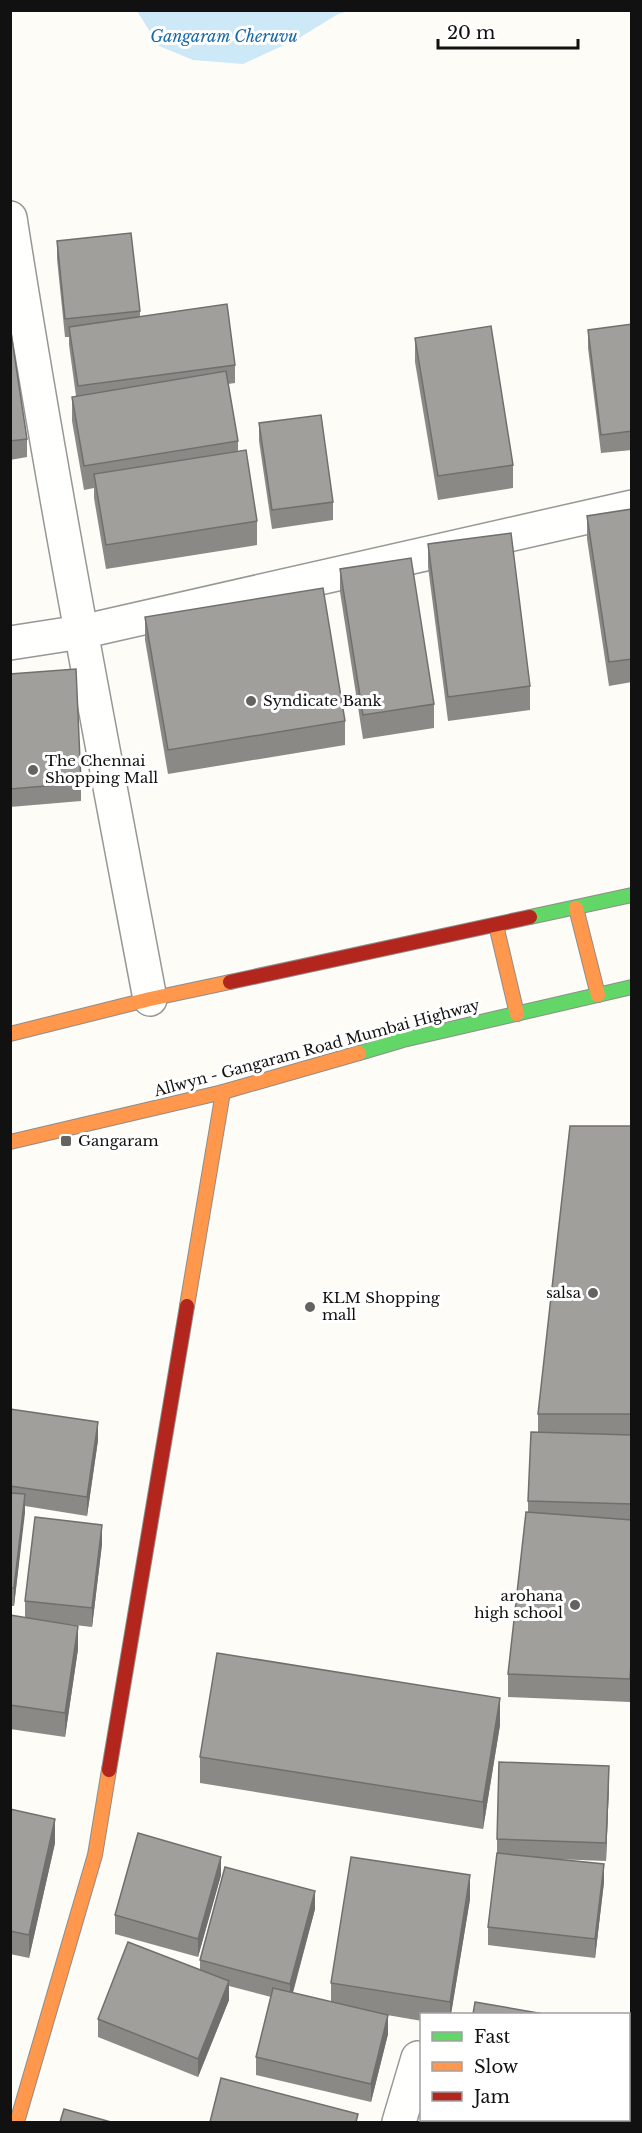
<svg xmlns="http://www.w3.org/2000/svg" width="642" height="2133" font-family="'Libre Baskerville',serif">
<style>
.water{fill:#cde8f7}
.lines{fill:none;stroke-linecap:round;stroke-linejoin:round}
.street-casing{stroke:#979795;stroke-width:36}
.fast-casing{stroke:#8e8d8b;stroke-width:16}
.slow-casing{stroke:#8e8d8b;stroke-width:16}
.jam-casing{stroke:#8e8d8b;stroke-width:16}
.street{stroke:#fffffe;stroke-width:33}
.fast{stroke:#63d668;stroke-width:14}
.slow{stroke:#ff974d;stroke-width:14}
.jam{stroke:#b3261e;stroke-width:14}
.wall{fill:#8a8986}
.shaded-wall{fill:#716f6d}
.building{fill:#a19f9c;stroke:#716f6d;stroke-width:1.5}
.poi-dot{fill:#646362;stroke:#fff;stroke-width:2}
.labels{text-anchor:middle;stroke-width:6;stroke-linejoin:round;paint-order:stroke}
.poi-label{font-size:15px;fill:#111;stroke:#fff;text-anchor:start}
.street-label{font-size:15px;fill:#111;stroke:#fff}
.water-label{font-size:16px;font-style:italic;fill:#1768a6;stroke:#fff}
</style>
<rect width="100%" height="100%" fill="#fdfcf7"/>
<polygon class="water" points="137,11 349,11 338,14 299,38 243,64 193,60 159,46"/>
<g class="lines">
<g class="street-casing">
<g id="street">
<path d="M 10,218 C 51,480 101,739 150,999"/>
<polyline points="10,643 81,632 632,507"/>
<polyline points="399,2122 418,2058"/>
</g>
</g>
<g class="fast-casing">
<g id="fast">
<polyline points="530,917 632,895"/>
<polyline points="359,1053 403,1040 632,987"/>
</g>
</g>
<g class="slow-casing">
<g id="slow">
<polyline points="576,908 598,995"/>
<polyline points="496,925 517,1014"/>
<polyline points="10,1034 150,999 230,982"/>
<polyline points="10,1142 223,1092 359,1053"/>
<polyline points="187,1306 223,1092"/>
<polyline points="17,2122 95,1855 109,1770"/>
</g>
</g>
<g class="jam-casing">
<g id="jam">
<polyline points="230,982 530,917"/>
<polyline points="109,1770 187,1306"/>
</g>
</g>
<use href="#street" class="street"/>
<use href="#fast" class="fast"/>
<use href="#slow" class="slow"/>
<use href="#jam" class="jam"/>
</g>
<g class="wall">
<polygon points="57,241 140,311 140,316 235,365 235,383 228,384 238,441 238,451 257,521 257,545 106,569 94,498 94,488 84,490 72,421 72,397 76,396 69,345 69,337 65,337 57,259"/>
<polygon points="632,324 632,450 601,453 588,348 588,330"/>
<polygon points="10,326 27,439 27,457 10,460"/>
<polygon points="415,338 513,465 513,488 438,500 415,362"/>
<polygon points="259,423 333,502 333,520 272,529 259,441"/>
<polygon points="632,509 632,682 609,686 587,539 587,516"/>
<polygon points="428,544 530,686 530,710 448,721 428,567"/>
<polygon points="340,569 434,704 434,728 363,739 340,592"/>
<polygon points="145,617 345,721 345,745 168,774 145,640"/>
<polygon points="10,674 81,783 81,801 10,807"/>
<polygon points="632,1126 632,1667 630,1702 508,1697 508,1674 528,1512 528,1501 538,1432 538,1414"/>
<polygon points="10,1409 98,1440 87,1516 25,1506 14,1606 10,1606"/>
<polygon points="102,1544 92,1627 58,1623 78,1649 65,1737 10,1729 10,1615 25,1618 25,1601"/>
<polygon points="500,1725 483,1829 200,1783 200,1757"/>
<polygon points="609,1784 606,1861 554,1859 604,1882 595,1958 488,1945 488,1927 497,1853 497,1839"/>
<polygon points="10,1809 55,1843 29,1958 10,1954"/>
<polygon points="221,1875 198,1957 115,1934 115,1915"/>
<polygon points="470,1899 451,2014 422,2014 422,2021 387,2015 388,2034 371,2102 256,2075 256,2057 271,1997 229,1986 229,2000 198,2077 98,2037 98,2019 200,1970 200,1960 315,1909 293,1993 331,2002 331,1983"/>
</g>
<g class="shaded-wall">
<polygon points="98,1422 98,1440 87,1516 87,1497"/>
<polygon points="25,1494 25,1513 14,1606 14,1588"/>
<polygon points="102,1525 102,1544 92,1627 92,1608"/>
<polygon points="78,1626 78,1649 65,1737 65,1713"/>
<polygon points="632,1644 632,1667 630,1702 630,1679"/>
<polygon points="500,1698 500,1725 483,1829 483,1802"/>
<polygon points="609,1766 609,1784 606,1861 606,1843"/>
<polygon points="55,1819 55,1843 29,1958 29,1935"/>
<polygon points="221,1857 221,1875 198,1957 198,1939"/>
<polygon points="604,1864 604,1882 595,1958 595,1939"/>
<polygon points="470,1875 470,1899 451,2014 450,2014 450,2002"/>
<polygon points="315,1891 315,1909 290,2002 290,1984"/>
<polygon points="229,1981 229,2000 198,2077 198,2059"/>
<polygon points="388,2015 388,2034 371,2102 371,2084"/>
<polygon points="555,2120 561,2120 560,2122 554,2122"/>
</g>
<g class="building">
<polygon points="131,233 140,311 65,319 57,241"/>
<polygon points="227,304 235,365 78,386 69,327"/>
<polygon points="632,324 632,431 601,435 588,330"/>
<polygon points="10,326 27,439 10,441"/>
<polygon points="491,326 513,465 438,476 415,338"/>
<polygon points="226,371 238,441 84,466 72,397"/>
<polygon points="321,415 333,502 272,510 259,423"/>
<polygon points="246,450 257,521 106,545 94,474"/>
<polygon points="632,509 632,659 609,662 587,516"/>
<polygon points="511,533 530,686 448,697 428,544"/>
<polygon points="411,558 434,704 363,715 340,569"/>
<polygon points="323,588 345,721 168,750 145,617"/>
<polygon points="76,669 81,783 10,789 10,674"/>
<polygon points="570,1126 632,1126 632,1414 538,1414"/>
<polygon points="10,1409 98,1422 87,1497 10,1486"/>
<polygon points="531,1432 632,1435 632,1504 528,1501"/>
<polygon points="10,1493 25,1494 14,1588 10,1588"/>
<polygon points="526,1512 632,1520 632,1644 630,1679 508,1674"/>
<polygon points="35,1517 102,1525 92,1608 25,1601"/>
<polygon points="10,1615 78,1626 65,1713 10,1705"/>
<polygon points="217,1653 500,1698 483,1802 200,1757"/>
<polygon points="499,1762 609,1766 606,1843 497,1839"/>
<polygon points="10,1809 55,1819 29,1935 10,1931"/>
<polygon points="138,1833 221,1857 198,1939 115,1915"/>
<polygon points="497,1853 604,1864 595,1939 488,1927"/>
<polygon points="351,1857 470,1875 450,2002 331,1983"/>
<polygon points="225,1867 315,1891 290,1984 200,1960"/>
<polygon points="128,1942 229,1981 198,2059 98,2019"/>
<polygon points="273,1988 388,2015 371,2084 256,2057"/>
<polygon points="475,2002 544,2014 473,2014"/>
<polygon points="221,2078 358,2114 356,2122 210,2122"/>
<polygon points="64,2109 111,2122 60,2122"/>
<polygon points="436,2120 555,2120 554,2122 435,2122"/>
<polygon points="565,2120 576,2120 585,2122 564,2122"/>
</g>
<g class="poi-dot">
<circle cx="251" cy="701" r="6"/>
<circle cx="33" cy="770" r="6"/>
<rect x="60" y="1135" width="12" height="12" rx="3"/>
<circle cx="593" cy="1293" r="6"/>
<circle cx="310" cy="1307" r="6"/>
<circle cx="575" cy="1605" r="6"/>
</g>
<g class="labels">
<g class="poi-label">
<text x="263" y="706">Syndicate Bank</text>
<text x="45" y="766">The Chennai<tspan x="45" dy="17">Shopping Mall</tspan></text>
<text x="78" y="1146">Gangaram</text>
<text x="581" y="1298" text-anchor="end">salsa</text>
<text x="322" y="1303">KLM Shopping<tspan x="322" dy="17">mall</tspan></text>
<text x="563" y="1601" text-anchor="end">arohana<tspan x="563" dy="17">high school</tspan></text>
</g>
<g class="street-label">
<text transform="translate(317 1048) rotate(-15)" y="5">Allwyn - Gangaram Road Mumbai Highway</text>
</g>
<g class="water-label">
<text x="224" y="42">Gangaram Cheruvu</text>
</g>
</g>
<rect width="642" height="2133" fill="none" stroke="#111111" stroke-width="24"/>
<rect x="420" y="2013" width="210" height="108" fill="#ffffff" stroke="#a0a0a0" stroke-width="1.5"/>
<rect x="432" y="2032" width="30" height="9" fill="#63d668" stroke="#a0a0a0" stroke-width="1.5"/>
<text x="474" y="2043" font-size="18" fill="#111111">Fast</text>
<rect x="432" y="2062" width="30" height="9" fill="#ff974d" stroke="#a0a0a0" stroke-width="1.5"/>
<text x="474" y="2073" font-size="18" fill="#111111">Slow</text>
<rect x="432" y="2092" width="30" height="9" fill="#b3261e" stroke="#a0a0a0" stroke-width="1.5"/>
<text x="474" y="2103" font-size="18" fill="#111111">Jam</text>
<path d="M438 39v9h140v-9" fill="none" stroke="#111111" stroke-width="3"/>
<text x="447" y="39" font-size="18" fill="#111111" stroke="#ffffff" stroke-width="4.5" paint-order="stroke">20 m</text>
</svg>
